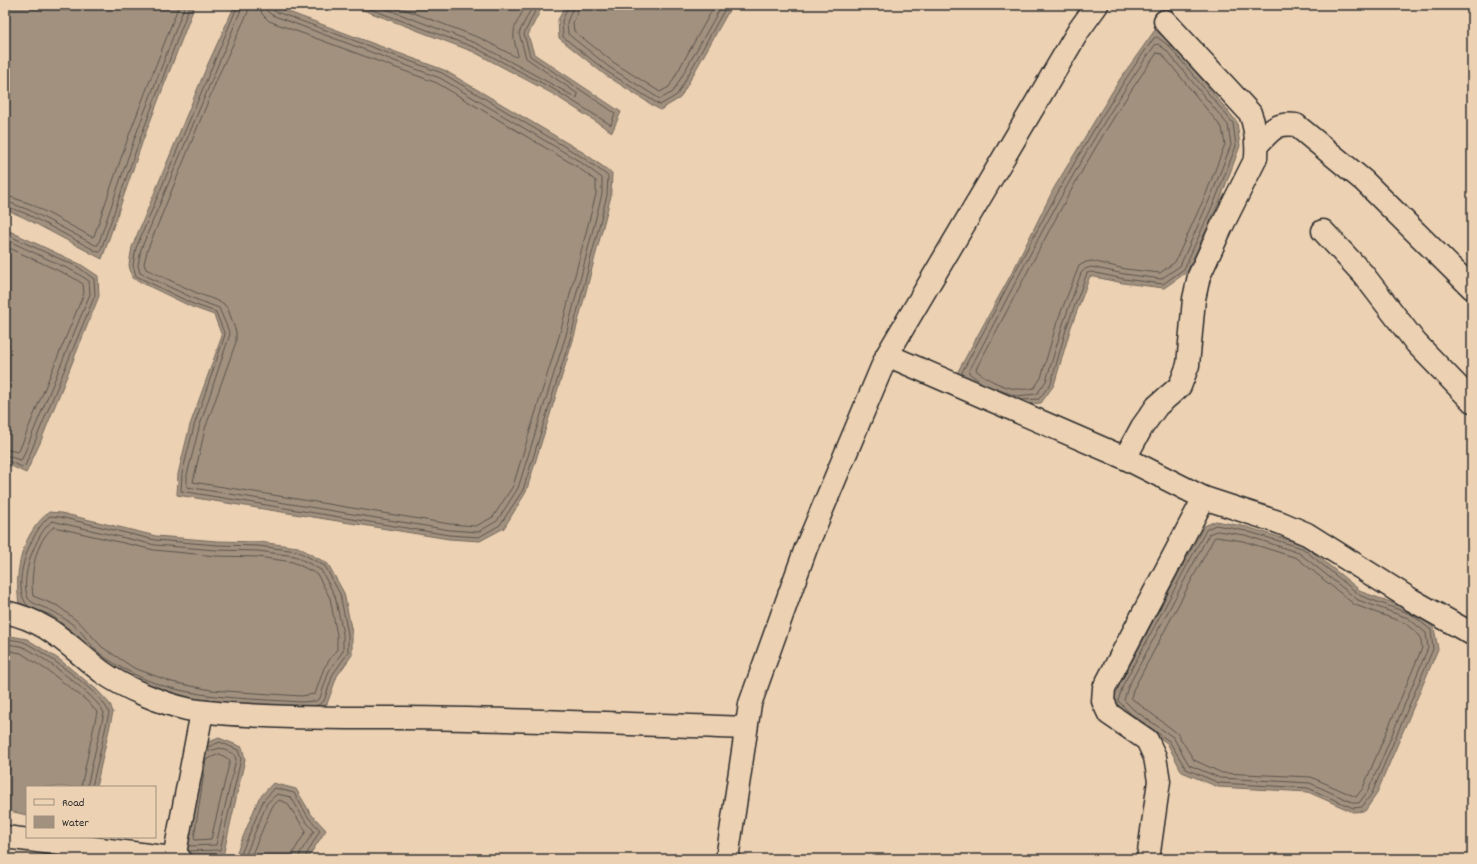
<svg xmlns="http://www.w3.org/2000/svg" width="1477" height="864" font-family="Dekko,sans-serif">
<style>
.water{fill:#a2917f;stroke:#72685d}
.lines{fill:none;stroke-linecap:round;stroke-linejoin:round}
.shore{stroke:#5b544d;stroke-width:1}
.minor-casing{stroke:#2b2b2b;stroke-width:25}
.tertiary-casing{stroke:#2b2b2b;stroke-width:25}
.minor{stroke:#ecd1b3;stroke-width:22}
.tertiary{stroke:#ecd1b3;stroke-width:22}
</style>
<rect width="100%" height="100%" fill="#ecd1b3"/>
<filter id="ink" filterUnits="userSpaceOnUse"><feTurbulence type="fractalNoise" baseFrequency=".025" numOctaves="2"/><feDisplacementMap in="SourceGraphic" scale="8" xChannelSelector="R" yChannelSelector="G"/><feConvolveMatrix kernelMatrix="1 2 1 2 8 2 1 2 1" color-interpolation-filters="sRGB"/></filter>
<g filter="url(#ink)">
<g class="water">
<polygon points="5,5 195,5 143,140 102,259 25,218 5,209"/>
<polygon points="235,5 270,5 444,70 584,153 612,173 611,196 574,337 526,492 504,528 480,541 449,539 177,495 178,474 190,425 222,336 214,315 192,307 132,278 129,265 132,247 207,66"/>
<polygon points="343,5 543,5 528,35 534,54 621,112 612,132 553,94 474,52 366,11"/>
<polygon points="566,5 732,5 680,98 660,110 604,74 559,38 558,20"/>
<polygon points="1155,30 1172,43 1237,122 1240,146 1220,200 1187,272 1164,288 1123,283 1090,276 1071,327 1054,385 1041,403 1014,405 956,375 1014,269 1054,188 1120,79"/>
<polygon points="5,229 80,264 98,276 99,296 40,443 26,473 5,463"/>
<path d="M 49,512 L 61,513 L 156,536 L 217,541 L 259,542 L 298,547 L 328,564 L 344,593 L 352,633 L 352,655 L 337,676 L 327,704 L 319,709 L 209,705 L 128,681 L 19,604 C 14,570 22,534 49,512 Z"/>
<polygon points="1216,521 1247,527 1304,545 1362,592 1413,610 1434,628 1438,649 1376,795 1365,811 1353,812 1308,792 1218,787 1182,772 1167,743 1129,717 1112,702 1120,684 1204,526"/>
<polygon points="5,635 27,639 60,660 96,689 110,704 113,712 96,787 27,787 27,815 5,810"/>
<polygon points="219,738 242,747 245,759 223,856 176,854 193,748"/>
<polygon points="273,783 296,789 311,814 326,830 307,859 234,859 259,798"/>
</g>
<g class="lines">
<g class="shore">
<polyline points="238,5 136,248 133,265 136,276 193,304 216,312 225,335 194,426 182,474 181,491 449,535 479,537 500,525 523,490 571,336 607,195 608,176 582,157 442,73 274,11 271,5"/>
<polyline points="243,5 141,249 138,265 140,273 195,299 219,308 230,334 199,428 187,475 187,487 450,530 478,532 497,521 518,488 566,335 602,194 602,178 579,161 440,78 272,15 267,11 266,5"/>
<polyline points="249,5 248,12 220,72 147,251 144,264 146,269 197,293 223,303 228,309 236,332 236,342 205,429 193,482 450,524 476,526 493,517 513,486 560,333 596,194 596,181 576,166 437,83 269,21 262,14 260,5"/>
<polyline points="359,5 476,48 555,90 611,125 615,113 530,56 524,34 538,5"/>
<polyline points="376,5 478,44 577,98 578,94 526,58 519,33 533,5"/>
<path d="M 393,5 L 480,38 L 516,57 L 518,55 C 510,28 514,29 526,5"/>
<polyline points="569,5 562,21 563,37 606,71 660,105 677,95 727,5"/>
<polyline points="574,5 567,22 568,34 609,67 660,99 673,92 722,5"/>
<polyline points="580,5 573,23 574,31 613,62 660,92 669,87 715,5"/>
<path d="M 1157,53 L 1162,54 L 1222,128 L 1225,144 L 1206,194 L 1175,262 L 1160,273 L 1125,269 L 1092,261 L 1086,262 L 1079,266 L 1057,322 L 1041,378 L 1034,388 C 1014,393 992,383 977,371 L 976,369 C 1034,262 1086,151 1157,53 Z"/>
<polyline points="5,195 31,204 92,237 94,236 129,135 179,5"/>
<polyline points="5,201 29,210 95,245 98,245 135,137 185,5"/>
<polyline points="5,206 27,214 98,252 100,252 140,139 190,5"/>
<polyline points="5,234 78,267 94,279 95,295 25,466 22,467 5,460"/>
<polyline points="5,239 75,272 89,281 90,294 22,459 20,460 5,455"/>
<polyline points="5,246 72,277 83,284 84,293 19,451 17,452 5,449"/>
<path d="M 963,375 L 962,372 C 1023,259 1079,142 1154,38 L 1157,37 L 1169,46 L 1233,123 L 1236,146 L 1216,198 L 1184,269 L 1163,284 L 1124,279 L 1091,272 L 1087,273 L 1067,326 L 1051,383 L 1039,399 L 1022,400"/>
<path d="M 983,384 L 969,373 L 969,371 C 1028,260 1082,147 1155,45 L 1158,44 L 1166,50 L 1228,125 L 1231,145 L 1211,196 L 1180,266 L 1161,279 L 1124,274 L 1091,267 L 1085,269 L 1081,273 L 1063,324 L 1046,381 L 1037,394 L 1016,396 L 991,387"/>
<path d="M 52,521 L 155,545 L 216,550 L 258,551 L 295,556 L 321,570 L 335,596 L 343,634 L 343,651 L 329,671 L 320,698 L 316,701 L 301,702 C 258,699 213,699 171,688 C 147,682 118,668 98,652 C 90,645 85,635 76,627 C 71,623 65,619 59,615 C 52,609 31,605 28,598 C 19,579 36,533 52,521 Z"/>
<polygon points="1216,525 1246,531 1302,548 1361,596 1411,614 1431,630 1433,649 1372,793 1362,807 1353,808 1308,788 1219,783 1186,769 1169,741 1131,714 1118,701 1123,685 1206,530"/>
<path d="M 54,527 L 154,550 L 216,556 L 258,557 L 293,562 L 317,574 L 330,598 L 337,635 L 337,649 L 324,668 L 315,694 L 301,696 L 211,690 L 172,682 L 134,668 L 102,647 L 81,624 L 58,606 L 33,596 C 30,575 35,540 54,527 Z"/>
<polygon points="1217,531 1245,535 1299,553 1358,600 1408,618 1426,633 1428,648 1379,766 1368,791 1359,803 1354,803 1310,783 1220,778 1189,765 1173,737 1134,710 1124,700 1128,687 1209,534"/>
<polygon points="1217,537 1243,541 1297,558 1355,605 1405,623 1420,636 1422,648 1373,764 1363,788 1356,797 1311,777 1222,773 1194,760 1177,733 1131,698 1133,690 1214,538"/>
<path d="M 29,607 C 8,588 31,530 50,516 L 60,517 L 155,540 L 217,545 L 258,546 L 297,551 L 325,566 L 340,594 L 348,634 L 348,653 L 333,674 L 324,701 L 318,705 L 312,706"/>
<polyline points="37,610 51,615 79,637"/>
<path d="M 5,639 C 12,640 20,640 26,643 C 45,653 104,694 109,713 L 92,787"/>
<path d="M 5,644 C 11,645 18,645 23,647 C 39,653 100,699 104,713 L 87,787"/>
<polyline points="5,650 21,653 51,673 86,700 97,712 81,787"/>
<polygon points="220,754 230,760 211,839 195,840 194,838 206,760"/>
<polyline points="189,846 216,845 236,759 234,754 220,748 206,752"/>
<polyline points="188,851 220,850 241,759 238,750 220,742 208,747"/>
<polyline points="239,859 263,801 275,788 294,793 308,817 320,830 304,859"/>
<polyline points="244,859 267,803 277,794 291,797 304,819 314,831 300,853 299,859"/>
<polyline points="250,859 272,807 279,800 287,803 306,831 294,851 293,859"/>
</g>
<g class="minor-casing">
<g id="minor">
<path d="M 1257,145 C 1271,131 1275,122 1296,125 L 1364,181 L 1472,288"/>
<polyline points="1323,231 1363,274 1416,343 1472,401"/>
<polyline points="887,355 1125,458 1204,498 1281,523 1307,534 1412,600 1472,634"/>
<path d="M 1125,458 L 1142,427 L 1157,406 L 1180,386 L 1188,365 L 1194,299 L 1199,276 L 1220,230 L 1256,158 C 1257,141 1256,128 1250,113 L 1165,21"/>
<path d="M 5,612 C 49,621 68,646 102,672 C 124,688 161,703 187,709 C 207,713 228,714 248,715 C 300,719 351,718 403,718 C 517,719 632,724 746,728"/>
<polyline points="5,837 180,859"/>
<polyline points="174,858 202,712"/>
<polyline points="1148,859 1159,781 1155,757 1147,740 1109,714 1103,701 1104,688 1204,498"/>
</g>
</g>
<g class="tertiary-casing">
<polyline id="tertiary" points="727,859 750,704 806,548 887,355 1079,30 1097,5"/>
</g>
<use href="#minor" class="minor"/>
<use href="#tertiary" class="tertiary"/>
</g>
</g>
<rect width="1477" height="864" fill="none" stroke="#ecd1b3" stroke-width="20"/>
<rect x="10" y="10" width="1457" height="844" fill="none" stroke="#2b2b2b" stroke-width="1.5" filter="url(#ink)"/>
<rect x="26" y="786" width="130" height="52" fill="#ecd1b3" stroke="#9f8f7d"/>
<rect x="34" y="799" width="20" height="6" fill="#ecd1b3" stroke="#9f8f7d"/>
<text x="62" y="806" font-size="12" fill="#2b2b2b">Road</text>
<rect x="34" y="816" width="20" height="12" fill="#a2917f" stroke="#9f8f7d"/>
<text x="62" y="826" font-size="12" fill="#2b2b2b">Water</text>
</svg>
